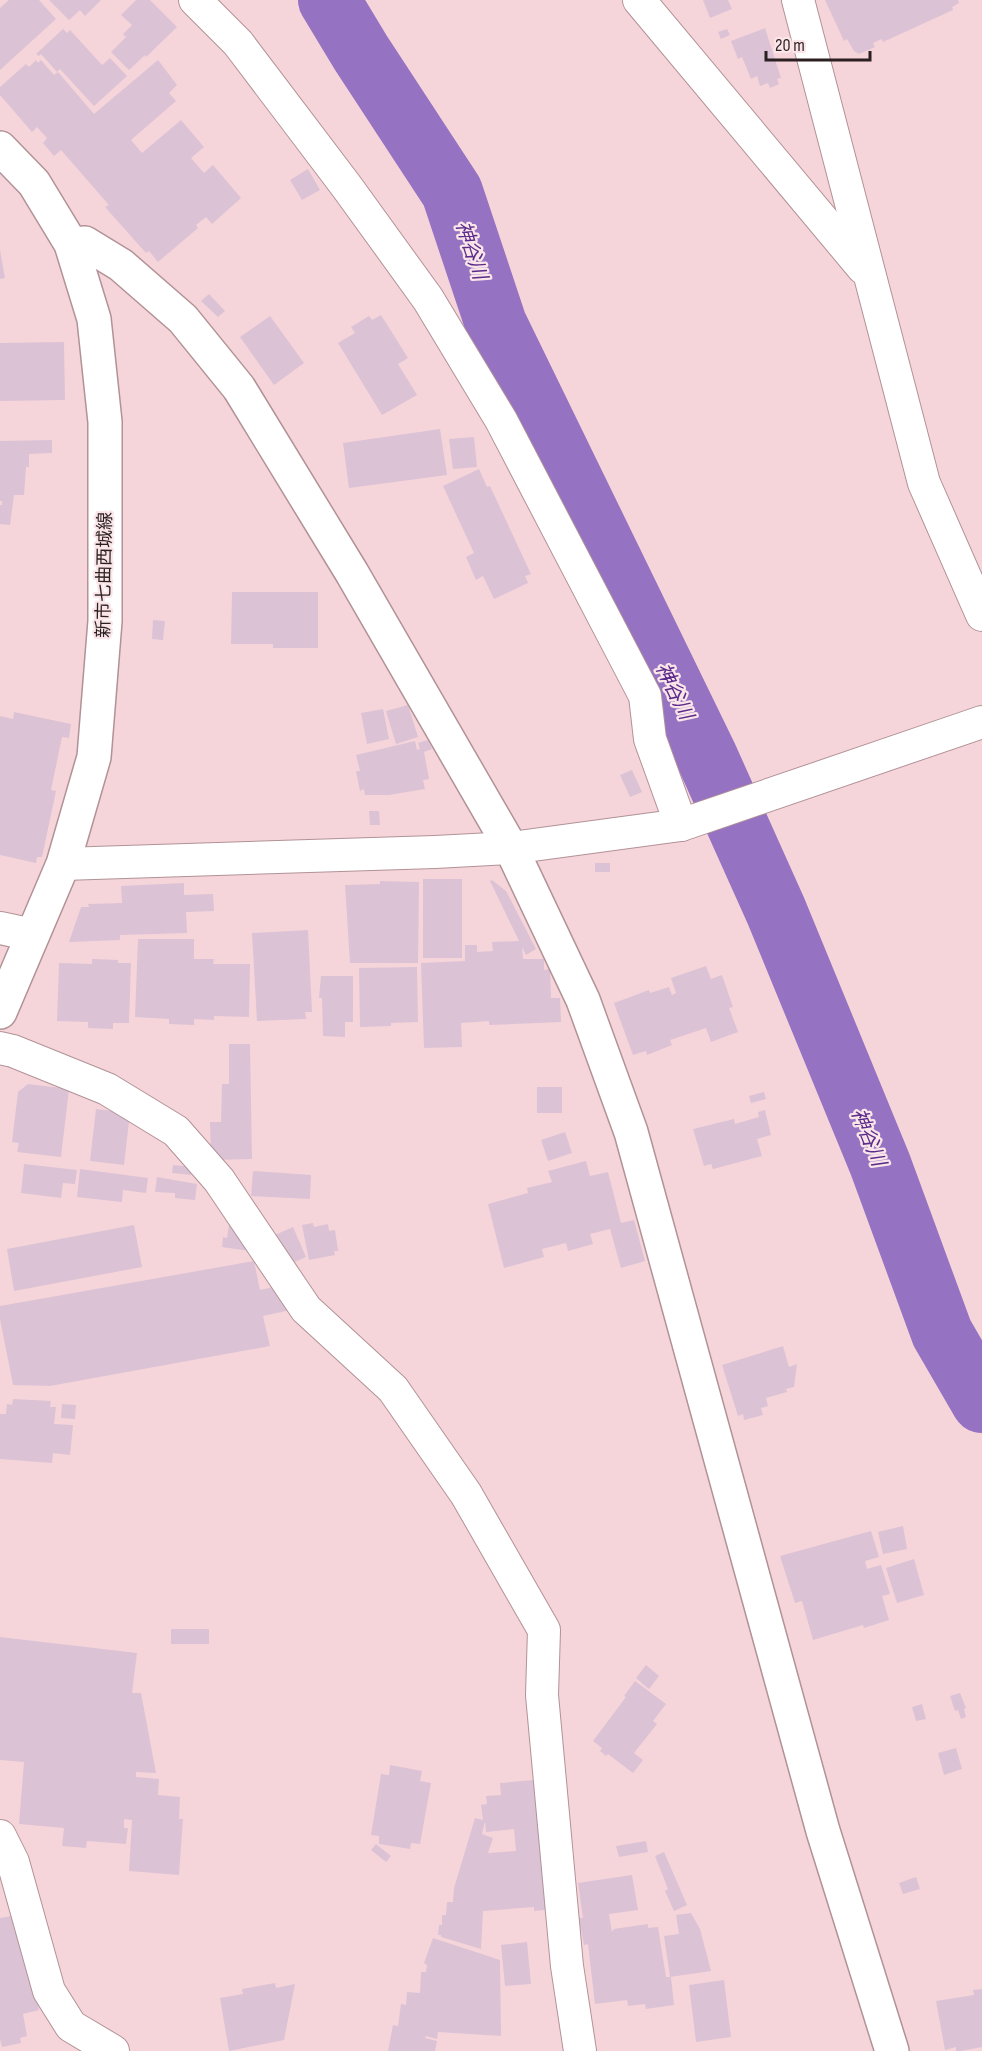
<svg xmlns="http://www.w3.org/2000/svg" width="982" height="2051" font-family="'Sofia Sans Condensed','Noto Sans JP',sans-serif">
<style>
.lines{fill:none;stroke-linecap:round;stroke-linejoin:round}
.river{stroke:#9572c2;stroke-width:62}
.building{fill:#dbc2d5;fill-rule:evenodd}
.minor-casing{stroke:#b19297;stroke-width:34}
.tertiary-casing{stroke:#b19297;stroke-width:36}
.primary-casing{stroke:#b19297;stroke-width:36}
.minor{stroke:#fff;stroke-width:32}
.tertiary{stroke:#fff;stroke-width:33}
.primary{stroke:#fff;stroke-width:33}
.labels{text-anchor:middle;stroke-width:4.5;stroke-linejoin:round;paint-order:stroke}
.street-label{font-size:18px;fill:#2b1f21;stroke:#fae6e9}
.water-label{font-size:20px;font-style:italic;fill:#5b2c8b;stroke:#fae6e9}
</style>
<rect width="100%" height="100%" fill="#f6d5da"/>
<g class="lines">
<polyline class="river" points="329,0 361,53 452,192 496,324 706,755 776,911 880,1164 942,1333 982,1402"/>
</g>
<g class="building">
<polygon points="9,0 39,0 56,19 0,70 0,8"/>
<polygon points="49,0 101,0 85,16 80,10 69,20"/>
<polygon points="136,0 150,0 177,27 146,57 145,55 129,70 111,52 126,37 123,34 132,25 121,15"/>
<polygon points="703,0 728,0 732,9 710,18"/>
<polygon points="825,0 958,0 959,3 952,7 953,10 883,42 882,39 873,43 875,47 859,54 854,51 847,39 844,41"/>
<polygon points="765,28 781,78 777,79 779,84 770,88 768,83 760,86 757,76 751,79 742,57 738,59 731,41"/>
<polygon points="63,29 67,33 70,30 102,65 110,58 127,76 94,106 60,69 57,72 41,54 39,56 36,54"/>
<polygon points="727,29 730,35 721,39 718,32"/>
<polygon points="36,60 38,63 41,60 54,75 58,72 94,114 158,60 177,85 169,93 176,101 131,140 142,153 181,120 204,147 191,158 204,173 213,165 241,198 212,224 206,217 196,225 198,228 158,262 149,251 146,253 105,207 109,205 61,150 54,156 43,143 47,138 37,127 32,132 0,95 0,87 26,64 29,67"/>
<polygon points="308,169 320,190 302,200 290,180"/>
<polygon points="0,250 5,278 0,279"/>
<polygon points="209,294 225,311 218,317 201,301"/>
<polygon points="381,315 408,358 398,364 417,395 382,415 338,343 355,333 351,327 369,316 372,320"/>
<polygon points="270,316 304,363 274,385 240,337"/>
<polygon points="64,342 65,400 0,401 0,343"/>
<polygon points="440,429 447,475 349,488 343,443"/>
<polygon points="474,437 477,467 453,469 449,439"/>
<polygon points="52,440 52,453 29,454 29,467 26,467 24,495 14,495 10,525 0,524 0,505 2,505 2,501 0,501 0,441"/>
<polygon points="479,469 487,487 490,486 531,574 525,576 528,583 494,599 483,576 476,580 466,557 474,553 443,486"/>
<polygon points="232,592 318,592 318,648 273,648 273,644 231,644"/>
<polygon points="153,620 165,621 163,640 152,639"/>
<polygon points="408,705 418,737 396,744 386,711"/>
<polygon points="383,709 389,739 367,744 361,713"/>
<polygon points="14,712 71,724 69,738 62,737 51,790 56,791 42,857 37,857 36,863 0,855 0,716 13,719"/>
<polygon points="428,740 432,749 424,752 429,779 423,780 425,789 389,795 365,795 364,789 360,791 356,771 360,771 356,755 415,741 417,750 420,749 418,743"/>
<polygon points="632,770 642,792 630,797 620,775"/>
<polygon points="369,811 379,811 380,825 370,825"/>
<rect x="595" y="863" width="15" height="9"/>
<rect x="423" y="879" width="39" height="79"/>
<polygon points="492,880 506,891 536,949 526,955 522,947 523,959 544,959 544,970 550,969 551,998 560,998 561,1022 489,1025 489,1021 461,1023 462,1047 424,1048 421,963 465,961 465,945 477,945 477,952 493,951 492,942 519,941 490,881"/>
<polygon points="380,881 419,882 418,963 350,963 345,885 380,884"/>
<polygon points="184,883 184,895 213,894 214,911 186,912 187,933 120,935 120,940 69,942 81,907 89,907 88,904 122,903 121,886"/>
<polygon points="308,930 312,1012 305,1012 306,1019 257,1021 252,933"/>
<polygon points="138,939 194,939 194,959 214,959 213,964 250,964 249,1017 214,1016 214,1020 194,1019 194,1025 169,1024 169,1019 135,1017"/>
<polygon points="92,959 118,960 118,963 131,963 129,1023 113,1023 113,1029 88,1028 88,1022 57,1021 59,963 92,964"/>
<polygon points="706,966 711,979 722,975 733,1007 729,1008 738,1032 711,1042 706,1028 670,1040 672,1045 647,1055 646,1051 633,1055 614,1003 649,990 650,993 669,987 672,995 676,993 671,978"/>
<polygon points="417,967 418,1022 391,1023 391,1026 360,1027 359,968"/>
<polygon points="321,976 353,976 353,1022 345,1022 345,1037 323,1036 322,998 319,998"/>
<polygon points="229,1044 250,1044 252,1159 211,1160 210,1122 221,1122 222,1084 229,1084"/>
<polygon points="28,1084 69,1089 61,1157 17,1152 19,1143 12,1142 18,1092"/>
<rect x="537" y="1087" width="25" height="26"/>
<polygon points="764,1092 766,1099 751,1103 749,1096"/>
<polygon points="96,1109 130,1113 124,1165 90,1161"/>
<polygon points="765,1110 771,1135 757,1139 762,1156 713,1169 711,1164 704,1166 693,1129 734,1119 735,1124 759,1117 758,1112"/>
<polygon points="565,1132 572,1153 548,1161 541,1140"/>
<polygon points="586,1161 590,1176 608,1172 621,1223 634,1220 645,1261 621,1268 610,1229 590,1234 593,1244 568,1251 566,1243 542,1249 544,1257 504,1268 488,1204 528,1193 527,1188 552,1182 548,1171"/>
<polygon points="24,1164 77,1170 75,1184 63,1183 61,1198 21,1193"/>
<polygon points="173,1165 192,1167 191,1175 172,1173"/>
<polygon points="80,1169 148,1178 146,1193 123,1190 122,1202 77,1197"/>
<polygon points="253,1171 311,1175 310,1199 251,1196"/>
<polygon points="157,1177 197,1184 195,1200 175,1198 175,1193 155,1192"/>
<polygon points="313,1223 314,1227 328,1224 329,1231 335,1230 338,1251 334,1251 335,1255 309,1260 302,1225"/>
<polygon points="134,1225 142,1267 14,1291 7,1249"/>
<polygon points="229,1225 236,1227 250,1251 222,1247 223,1237 227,1238"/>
<polygon points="293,1227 306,1257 288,1265 275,1235"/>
<polygon points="254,1261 260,1290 278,1286 295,1309 263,1316 270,1346 50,1386 13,1385 0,1319 0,1306"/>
<polygon points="783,1346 789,1367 797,1364 794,1387 786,1389 787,1392 766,1398 768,1406 761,1408 763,1415 744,1420 743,1414 738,1416 722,1365"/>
<polygon points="13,1399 51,1401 50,1407 56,1407 54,1424 73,1425 70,1455 53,1453 52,1463 0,1459 0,1414 6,1414 7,1404 12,1405"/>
<polygon points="62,1404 76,1405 75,1419 61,1418"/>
<polygon points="903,1526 907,1549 883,1554 878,1532"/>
<polygon points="871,1531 879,1557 865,1561 867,1569 881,1565 890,1594 882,1596 889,1620 864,1628 863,1625 813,1640 802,1601 795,1603 780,1556"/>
<polygon points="914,1559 924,1595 897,1603 886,1568"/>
<rect x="171" y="1629" width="38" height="15"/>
<polygon points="0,1637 137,1653 132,1693 141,1693 156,1773 136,1772 136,1777 159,1779 158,1795 180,1797 179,1819 183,1819 179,1875 129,1871 132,1820 124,1819 124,1828 128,1828 126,1844 87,1841 86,1848 62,1846 64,1828 19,1824 24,1762 0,1760"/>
<polygon points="646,1665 659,1676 649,1689 636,1678"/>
<polygon points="635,1681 666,1704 653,1721 657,1724 634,1753 643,1760 633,1773 608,1754 606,1756 600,1751 602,1748 593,1741 626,1697 624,1696"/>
<polygon points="960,1693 966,1708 964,1709 966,1717 961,1719 958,1710 955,1711 950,1696"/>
<polygon points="922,1704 926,1719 916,1721 912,1707"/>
<polygon points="956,1748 962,1769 944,1775 938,1753"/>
<polygon points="390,1765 422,1771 420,1781 431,1783 420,1844 411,1843 410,1849 379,1844 379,1836 371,1835 381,1774 389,1775"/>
<path d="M 546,1779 L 555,1909 L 534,1911 L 534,1907 L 483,1911 L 481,1949 L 441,1937 L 441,1935 L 438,1935 L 439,1925 L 442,1925 L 442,1915 L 446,1915 L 447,1902 L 453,1902 L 454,1888 L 475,1818 L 483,1820 L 481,1805 L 487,1804 L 486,1796 L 501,1795 L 500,1783 ZM 485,1821 L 486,1832 L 514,1829 L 516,1851 L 488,1853 L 493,1838 L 482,1834 Z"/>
<polygon points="646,1841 648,1852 619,1857 616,1846"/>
<polygon points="376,1844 391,1856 386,1862 371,1850"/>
<polygon points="664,1852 687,1905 674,1911 665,1891 668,1889 655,1856"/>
<polygon points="632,1875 638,1910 609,1914 612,1932 614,1929 648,1924 648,1928 658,1927 666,1977 671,1977 674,2005 646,2009 645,2004 628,2006 627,2000 595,2004 588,1944 584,1945 579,1918 583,1918 578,1883"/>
<polygon points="916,1877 920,1889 903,1894 899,1883"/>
<polygon points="691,1913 700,1929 711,1971 670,1977 664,1936 679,1934 676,1915"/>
<polygon points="11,1916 15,1933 28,1931 47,2003 38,2004 39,2010 23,2014 27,2036 20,2038 21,2043 2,2047 0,2039 0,1918"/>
<polygon points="433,1938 500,1960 501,2036 438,2032 437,2039 426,2036 425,2038 437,2041 435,2051 388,2051 393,2025 398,2026 401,2004 406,2005 407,1992 420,1993 421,1972 426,1972 427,1965 424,1963"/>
<polygon points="527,1942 531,1984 505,1986 501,1945"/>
<polygon points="724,1980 731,2037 696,2042 689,1985"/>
<polygon points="275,1983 276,1988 295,1984 284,2040 229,2051 220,1998 243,1994 242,1989"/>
<polygon points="982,1989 982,2047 961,2051 956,2051 956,2047 945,2050 936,2001 974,1995 973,1990"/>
</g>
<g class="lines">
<g class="minor-casing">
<g id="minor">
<polyline points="195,0 238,43 347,187 428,299 501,420 645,696 650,739 681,825"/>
<polyline points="639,0 863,268"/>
<polyline points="798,0 924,483 982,615"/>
<polyline points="63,864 435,852 511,848 681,825 982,722"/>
<polyline points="0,928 33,935"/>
<polyline points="0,1048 13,1051 107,1089 176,1131 219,1180 306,1309 393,1389 466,1494 544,1630 542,1695 567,1966 580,2051"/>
<polyline points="0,1836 13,1862 49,1991 71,2026 113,2051"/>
</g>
</g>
<g class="tertiary-casing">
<polyline id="tertiary" points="71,244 85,243 121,265 183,319 239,388 352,573 511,848 583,1000 631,1132 823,1831 892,2051"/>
</g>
<g class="primary-casing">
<polyline id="primary" points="0,148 34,183 71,244 94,319 105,422 105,621 94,757 63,864 0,1012"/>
</g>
<use href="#minor" class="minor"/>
<use href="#tertiary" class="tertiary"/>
<use href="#primary" class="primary"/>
</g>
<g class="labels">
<g class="street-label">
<text transform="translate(104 575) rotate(-89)" y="6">新市七曲西城線</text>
</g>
<g class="water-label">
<text transform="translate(472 250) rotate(72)" y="7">神谷川</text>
<text transform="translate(675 691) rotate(64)" y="7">神谷川</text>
<text transform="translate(869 1137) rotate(68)" y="7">神谷川</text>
</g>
</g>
<path d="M766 51v9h104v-9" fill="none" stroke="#2b1f21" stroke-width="3"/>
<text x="775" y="51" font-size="18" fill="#2b1f21" stroke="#fae6e9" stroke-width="4.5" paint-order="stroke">20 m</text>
</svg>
